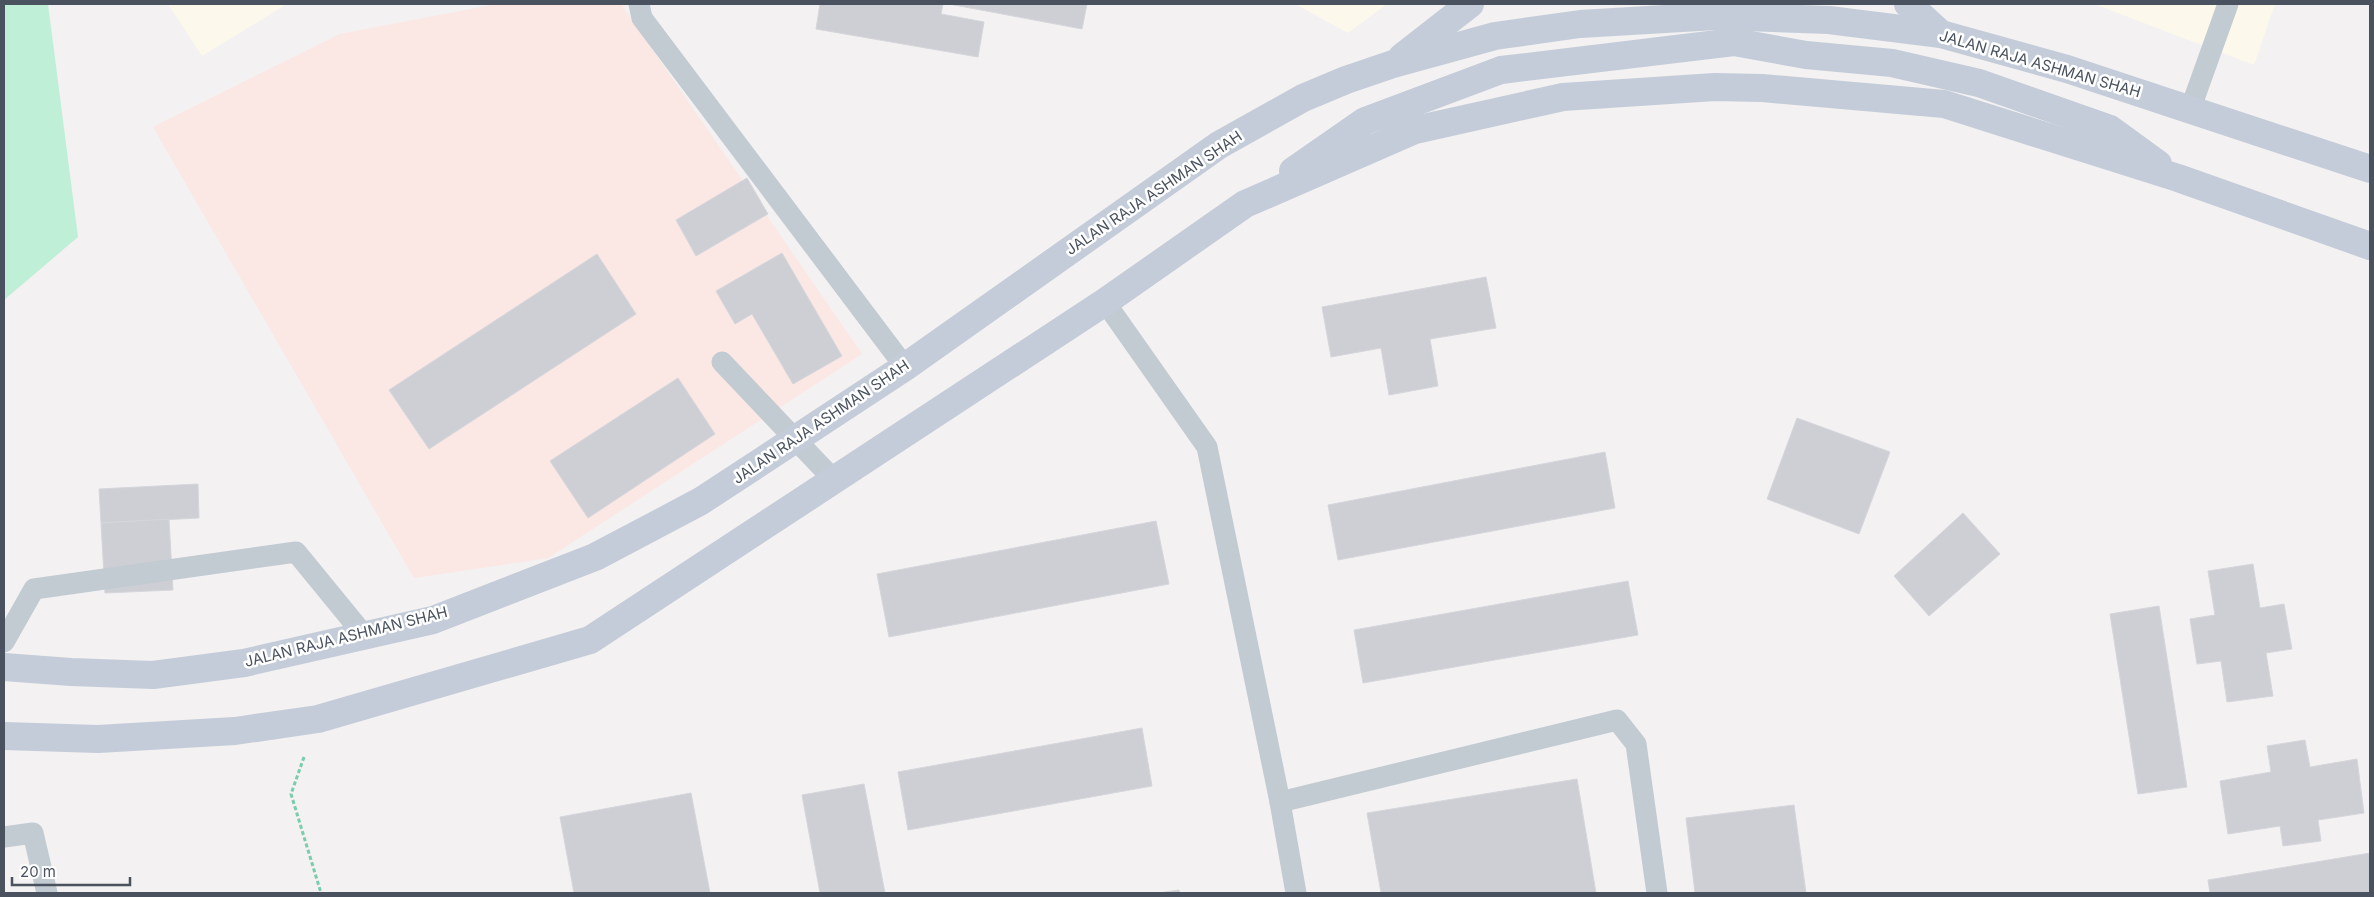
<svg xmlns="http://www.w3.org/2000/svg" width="2374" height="897" font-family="Inter,sans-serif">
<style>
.commercial{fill:#fcf9ec}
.medical{fill:#fbe7e3}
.green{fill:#c0efd7}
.building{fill:#cecfd5;stroke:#d5d6dc}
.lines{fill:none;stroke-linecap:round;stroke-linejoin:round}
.path{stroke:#78cdab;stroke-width:3;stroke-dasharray:4 2.5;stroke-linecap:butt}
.service{stroke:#c2cad2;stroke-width:21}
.secondary{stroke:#c4ccd9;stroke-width:28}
.labels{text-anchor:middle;stroke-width:5;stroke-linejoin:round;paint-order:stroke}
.street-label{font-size:15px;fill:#49525e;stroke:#fff}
</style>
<rect width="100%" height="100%" fill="#f3f1f1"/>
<g class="commercial">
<polygon points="168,4 287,4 202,56"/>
<polygon points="1295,4 1387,4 1348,33"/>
<polygon points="2094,4 2275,4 2254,65"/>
</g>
<polygon class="medical" points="497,4 621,4 862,354 548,558 414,578 153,127 340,34"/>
<polygon class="green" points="4,4 48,4 78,237 4,300"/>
<g class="building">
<polygon points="820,4 943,4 941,14 984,22 978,57 816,29"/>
<polygon points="949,4 1087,4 1082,29"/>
<polygon points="747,178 768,214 696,256 676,220"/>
<polygon points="782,253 842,356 793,384 752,314 735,324 716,291"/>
<polygon points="597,254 636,314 429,449 389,390"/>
<polygon points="1486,277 1496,328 1430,339 1438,386 1389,395 1381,348 1331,357 1322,307"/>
<polygon points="678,378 715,434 588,518 550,461"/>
<polygon points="1797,418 1890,452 1859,534 1767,499"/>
<polygon points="1605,452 1615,508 1338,560 1328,505"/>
<polygon points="198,484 199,518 101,523 99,489"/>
<polygon points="1963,513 2000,554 1929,616 1894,576"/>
<polygon points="169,519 173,590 105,593 101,523"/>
<polygon points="1156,521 1169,584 889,637 877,574"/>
<polygon points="2253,564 2260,608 2284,604 2292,649 2266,653 2273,696 2227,702 2221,661 2197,664 2190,619 2215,615 2208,571"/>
<polygon points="1628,581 1638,635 1363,683 1354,630"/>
<polygon points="2159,606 2187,787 2138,794 2110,614"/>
<polygon points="1142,728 1152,786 908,830 898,772"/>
<polygon points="2305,740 2310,767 2357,759 2364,813 2318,820 2321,841 2283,846 2280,826 2228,834 2220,781 2271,772 2267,746"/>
<polygon points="1577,779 1596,893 1381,893 1367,813"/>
<polygon points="864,784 885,893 820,893 802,795"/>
<polygon points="691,793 710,893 574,893 560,817"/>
<polygon points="1794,805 1806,893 1695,893 1686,818"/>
<polygon points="2370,853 2370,893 2210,893 2208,880"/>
<polygon points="1179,890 1180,893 1159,893"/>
</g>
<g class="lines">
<polyline class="path" points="304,757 291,794 321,893"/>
<g class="service">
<polyline points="639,4 642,18 905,367"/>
<polyline points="2190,110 2228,4"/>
<polyline points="1105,302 1207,447 1280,802 1296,893"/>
<polyline points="722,362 834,480"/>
<polyline points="4,642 34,589 296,552 364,635"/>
<polyline points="1280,802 1617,720 1636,744 1657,893"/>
<polyline points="4,837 33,833 47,893"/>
</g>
<g class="secondary">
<polyline points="1908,4 1941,34"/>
<polyline points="1402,57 1470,4"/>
<polyline points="1293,171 1365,121 1501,70 1734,42 1806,55 1892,63 1979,83 2110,129 2158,164"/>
<polyline points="4,667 71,672 153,675 244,663 433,620 595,557 701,501 794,440 905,367 1219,145 1303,98 1346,80 1393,64 1495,36 1580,24 1716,16 1829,20 1941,34 2067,69 2370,169"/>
<polyline points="4,736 98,739 235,731 318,719 590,640 1105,302 1245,204 1415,130 1563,97 1715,87 1762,88 1944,104 2178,178 2370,246"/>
</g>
</g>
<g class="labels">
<g class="street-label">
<text transform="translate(2040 64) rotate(16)" y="5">JALAN RAJA ASHMAN SHAH</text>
<text transform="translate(1154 193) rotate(-34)" y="5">JALAN RAJA ASHMAN SHAH</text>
<text transform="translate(821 422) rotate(-34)" y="5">JALAN RAJA ASHMAN SHAH</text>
<text transform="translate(346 637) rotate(-14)" y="5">JALAN RAJA ASHMAN SHAH</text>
</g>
</g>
<rect width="2374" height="897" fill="none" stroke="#49525e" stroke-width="10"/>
<path d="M12 877v8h118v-8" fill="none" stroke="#49525e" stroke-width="2.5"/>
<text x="20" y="877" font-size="15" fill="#49525e" stroke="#ffffff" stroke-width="4" paint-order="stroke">20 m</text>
</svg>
